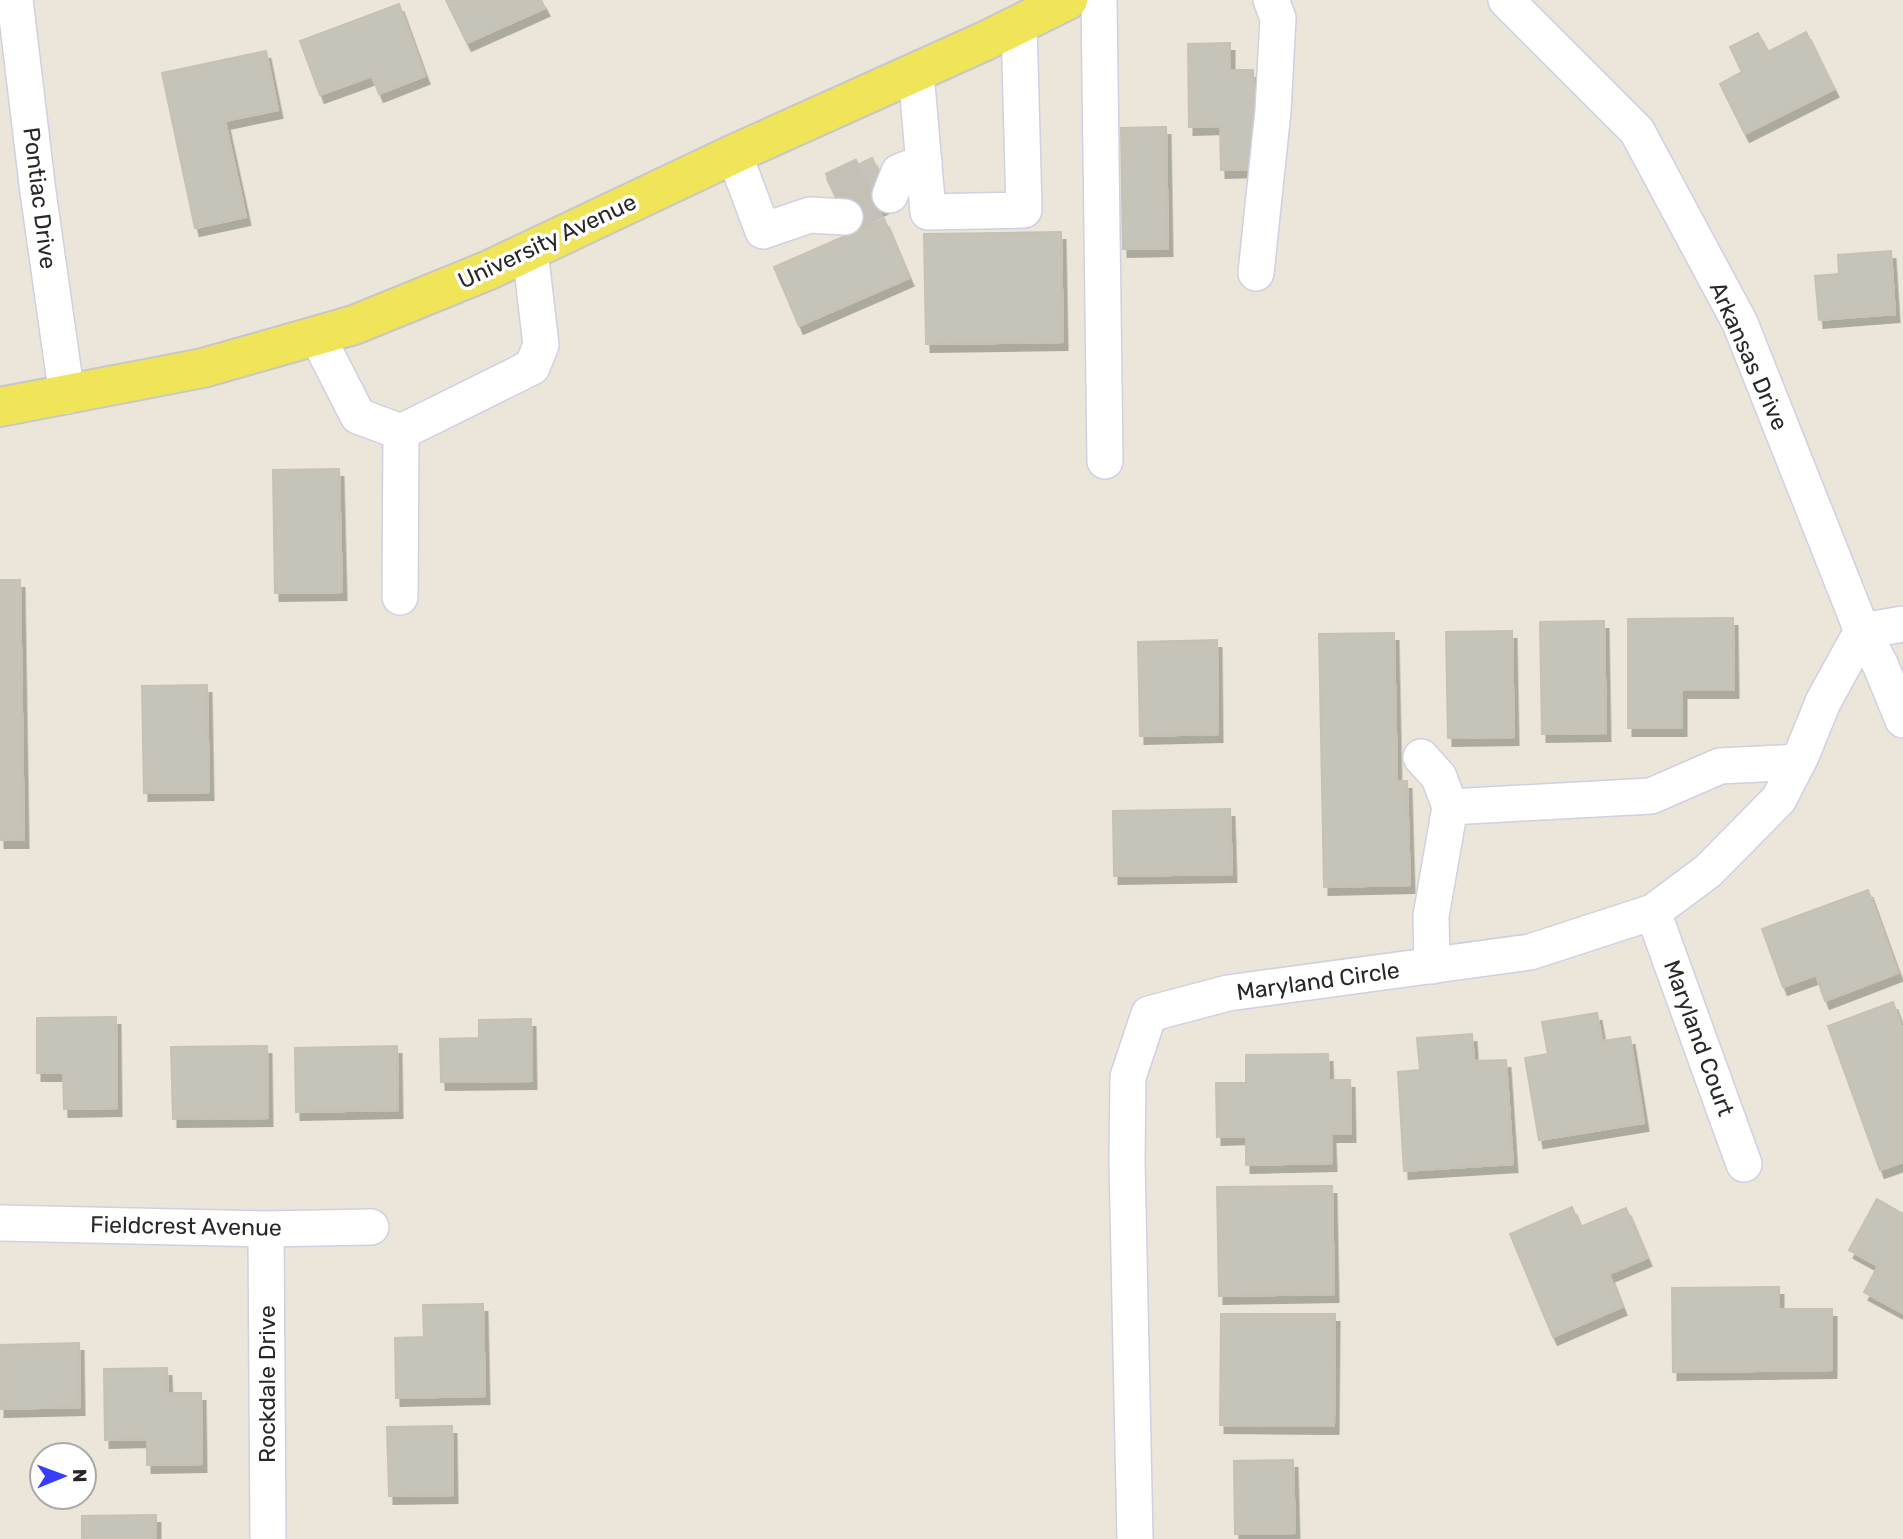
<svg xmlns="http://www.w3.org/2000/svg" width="1903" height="1539" font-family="Rubik,sans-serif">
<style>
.building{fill:#c6c3b9;stroke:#c6c2b3;stroke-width:2;filter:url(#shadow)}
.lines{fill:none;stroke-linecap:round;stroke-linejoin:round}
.minor-tunnel{stroke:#c4c0b6;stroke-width:35;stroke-dasharray:35 18;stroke-linecap:butt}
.minor-casing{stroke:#cfd0e1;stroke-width:38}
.major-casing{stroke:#c7c7c7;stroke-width:42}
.minor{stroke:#fff;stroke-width:35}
.major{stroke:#f0e459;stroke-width:38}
.labels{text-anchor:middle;stroke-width:7;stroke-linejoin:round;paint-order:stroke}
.street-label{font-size:23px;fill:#282828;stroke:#fff}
</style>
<defs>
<filter id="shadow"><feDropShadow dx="4.5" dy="8" stdDeviation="0" flood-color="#0004"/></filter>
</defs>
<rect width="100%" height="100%" fill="#ebe6d9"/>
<g class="building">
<polygon points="446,0 541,0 545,8 467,43"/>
<polygon points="399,4 425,76 379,94 372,76 320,95 300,41"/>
<polygon points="1806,32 1834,89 1745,134 1720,84 1742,72 1730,47 1758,33 1768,52"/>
<polygon points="1230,43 1230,70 1253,70 1255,169 1221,170 1220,126 1189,127 1188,44"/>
<polygon points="266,51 278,110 225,121 246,217 195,228 162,73"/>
<polygon points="1166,127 1168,248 1123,249 1121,128"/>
<polygon points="872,158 893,201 848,223 827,179"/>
<polygon points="884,219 909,278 799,326 774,267"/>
<polygon points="1061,232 1063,342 926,344 924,234"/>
<polygon points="1891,251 1895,314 1819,320 1815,276 1839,274 1838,255"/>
<polygon points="339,469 342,592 275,593 273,470"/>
<polygon points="0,580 20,580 24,840 0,840"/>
<polygon points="1733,618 1734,690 1682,690 1682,728 1628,728 1628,619"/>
<polygon points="1604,621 1606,733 1542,734 1540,622"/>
<polygon points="1512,631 1514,737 1448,738 1446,632"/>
<polygon points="1394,633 1397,781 1407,781 1410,885 1324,887 1319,634"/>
<polygon points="1217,640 1218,734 1140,736 1138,642"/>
<polygon points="207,685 209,792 144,793 142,686"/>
<polygon points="1230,809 1232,874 1114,876 1113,811"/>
<polygon points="1868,890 1898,973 1825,1001 1816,975 1783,987 1762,929"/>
<polygon points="1893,1002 1903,1031 1903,1162 1880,1170 1828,1026"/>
<polygon points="1597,1013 1602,1041 1630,1037 1644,1123 1539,1140 1525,1058 1548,1054 1542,1022"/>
<polygon points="116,1017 117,1108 64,1109 63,1073 37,1073 37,1018"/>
<polygon points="531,1019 532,1081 441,1082 440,1039 479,1038 479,1020"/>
<polygon points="1472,1034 1474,1061 1506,1060 1513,1164 1404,1171 1398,1072 1420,1070 1417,1038"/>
<polygon points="267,1046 268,1118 173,1119 171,1047"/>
<polygon points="397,1046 398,1110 296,1112 295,1048"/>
<polygon points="1328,1054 1329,1080 1350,1080 1351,1134 1331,1134 1332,1163 1246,1165 1246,1136 1217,1137 1216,1083 1246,1083 1246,1055"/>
<polygon points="1332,1186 1334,1294 1219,1296 1217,1187"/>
<polygon points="1877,1199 1903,1214 1903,1313 1864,1292 1878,1266 1849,1250"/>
<polygon points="1572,1207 1580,1227 1626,1208 1647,1258 1609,1274 1622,1307 1553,1337 1510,1234"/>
<polygon points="1779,1287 1779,1309 1832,1309 1832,1370 1673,1372 1672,1288"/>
<polygon points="483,1304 485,1396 396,1398 395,1338 424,1337 423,1305"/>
<polygon points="1221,1314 1335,1314 1334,1426 1220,1425"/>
<polygon points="79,1343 80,1407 0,1409 0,1345"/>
<polygon points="167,1368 168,1393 201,1393 202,1464 147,1465 147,1439 105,1440 104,1369"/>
<polygon points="452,1426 453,1495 389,1496 387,1427"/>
<polygon points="1293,1460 1295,1533 1235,1534 1234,1461"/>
<polygon points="156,1515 156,1539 82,1539 82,1516"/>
</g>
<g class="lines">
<g class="minor-tunnel">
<polyline points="832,189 877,168"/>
<polyline points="845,217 890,195"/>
</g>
<g class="minor-casing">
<g id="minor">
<polyline points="15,0 38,192 67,396"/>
<polyline points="1099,0 1105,461"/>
<polyline points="1506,0 1637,131 1740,323 1862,631 1880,664 1903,720"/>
<polyline points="916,72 928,212 1024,210 1019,24"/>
<polyline points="734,154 763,231 810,215 845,217"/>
<polyline points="890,195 899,172 924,162"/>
<polyline points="1256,273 1273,111 1278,18 1271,0"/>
<polyline points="317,336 358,416 401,432 532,367 541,345 530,251"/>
<polyline points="400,597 401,432"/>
<polyline points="1421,757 1439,777 1450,807"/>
<polyline points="1653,912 1744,1164"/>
<polyline points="1432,966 1431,916 1450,807 1651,796 1720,766 1798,762"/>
<polyline points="0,1223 266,1229 371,1227"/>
<polyline points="266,1229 268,1539"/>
<polyline points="1135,1539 1127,1161 1128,1077 1149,1014 1228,993 1530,952 1653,912 1708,871 1779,799 1802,754 1823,702 1862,631 1903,624"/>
</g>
</g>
<g class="major-casing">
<polyline id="major" points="0,407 203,368 354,325 489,270 734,154 985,41 1068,0"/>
</g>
<use href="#minor" class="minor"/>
<use href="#major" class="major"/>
</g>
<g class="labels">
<g class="street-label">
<text transform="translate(40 198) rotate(83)" y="8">Pontiac Drive</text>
<text transform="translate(547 241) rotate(-25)" y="8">University Avenue</text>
<text transform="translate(1749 356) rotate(66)" y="8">Arkansas Drive</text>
<text transform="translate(1318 981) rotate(-8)" y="8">Maryland Circle</text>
<text transform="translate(1699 1038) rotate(70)" y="8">Maryland Court</text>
<text transform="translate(186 1226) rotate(1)" y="8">Fieldcrest Avenue</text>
<text transform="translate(267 1384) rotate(-90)" y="8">Rockdale Drive</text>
</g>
</g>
<g transform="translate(63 1476) rotate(89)"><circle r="33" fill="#ffffff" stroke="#a9a9a9" stroke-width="2"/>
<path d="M0-5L12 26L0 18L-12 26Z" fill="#373efa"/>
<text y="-10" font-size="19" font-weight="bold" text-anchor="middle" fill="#282828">N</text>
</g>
</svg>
